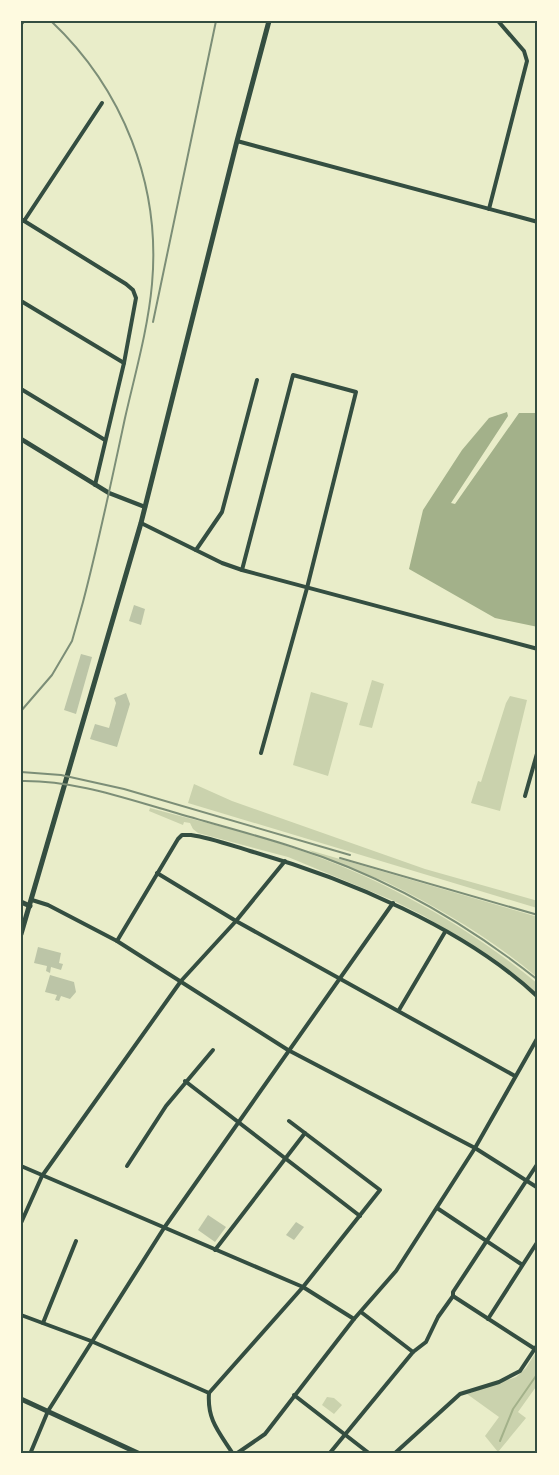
<svg xmlns="http://www.w3.org/2000/svg" width="559" height="1475" font-family="'Asap Condensed',sans-serif">
<style>
.green{fill:#cad2ad}
.water{fill:#a3b18a}
.lines{fill:none;stroke-linecap:round;stroke-linejoin:round}
.stream{stroke:#a3b18a;stroke-width:2}
.building{fill:#bcc5a7}
.minor{stroke:#344e41;stroke-width:4}
.tertiary{stroke:#344e41;stroke-width:4.5}
.secondary{stroke:#344e41;stroke-width:5}
.rail{stroke:#7c8e77;stroke-width:2}
.neatline{fill:none;stroke:#344e41;stroke-width:2}
</style>
<rect width="100%" height="100%" fill="#e9edc9"/>
<g class="green">
<polygon points="372,680 384,684 372,728 359,725"/>
<polygon points="311,692 348,703 328,776 293,765"/>
<polygon points="510,696 527,700 500,811 471,803 478,781 481,782 506,703"/>
<polygon points="194,784 232,801 425,869 538,901 537,908 188,803"/>
<path d="M 150,808 C 198,821 249,832 296,849 C 384,879 466,925 538,984 L 538,996 L 489,956 L 424,916 L 394,901 L 288,857 L 198,833 L 193,829 L 190,823 L 184,822 L 183,825 L 149,811 Z"/>
<path d="M 309,850 L 538,917 L 538,978 C 492,939 440,908 386,882 C 365,873 324,861 309,850 Z"/>
<polygon points="538,1349 538,1384 518,1412 526,1418 498,1452 485,1436 499,1417 467,1394 516,1377 526,1368"/>
<polygon points="327,1397 334,1398 342,1405 334,1414 322,1405"/>
</g>
<polygon class="water" points="507,412 508,416 451,503 455,504 519,413 538,413 538,627 495,618 409,569 423,510 462,450 489,418"/>
<g class="lines">
<polyline class="stream" points="500,1441 513,1409 538,1373"/>
</g>
<g class="building">
<polygon points="134,605 145,609 141,625 129,621"/>
<polygon points="81,654 92,657 76,714 64,710"/>
<polygon points="126,693 130,704 117,747 90,739 95,724 109,728 116,703 114,698"/>
<polygon points="38,947 61,953 59,963 63,964 61,970 51,967 50,973 46,971 47,966 34,963"/>
<polygon points="50,975 74,982 76,992 70,999 61,996 59,1001 55,1000 57,995 45,992"/>
<polygon points="208,1215 226,1227 215,1242 198,1230"/>
<polygon points="296,1222 304,1227 294,1240 286,1235"/>
</g>
<g class="lines">
<g class="minor">
<polyline points="21,24 23,21"/>
<polyline points="237,141 538,222"/>
<polyline points="489,209 527,61 524,51 498,21"/>
<polyline points="21,219 126,284 133,290 136,298 124,363 95,485"/>
<polyline points="24,221 102,103"/>
<polyline points="21,301 124,363"/>
<polyline points="21,389 105,440"/>
<polyline points="141,523 222,563 242,570 538,649"/>
<polyline points="196,550 222,512 257,380"/>
<polyline points="242,570 293,375 356,392 307,588 261,753"/>
<polyline points="525,796 538,750"/>
<polyline points="157,873 236,921 515,1076"/>
<polyline points="32,900 48,905 117,941 288,1050 475,1148 538,1188"/>
<path d="M 117,941 L 178,839 L 182,835 L 191,835 C 211,838 230,845 250,851 C 345,878 465,928 538,997"/>
<polyline points="399,1010 445,932"/>
<polyline points="185,1081 360,1216"/>
<polyline points="21,1166 303,1287 354,1319"/>
<polyline points="127,1166 166,1106 213,1050"/>
<polyline points="437,1208 521,1264"/>
<polyline points="21,1223 42,1176 181,981 236,921 285,861"/>
<polyline points="215,1250 305,1133"/>
<polyline points="453,1296 535,1349"/>
<polyline points="361,1312 413,1352"/>
<polyline points="21,1315 91,1341 209,1393"/>
<polyline points="488,1319 538,1241"/>
<polyline points="43,1323 76,1241"/>
<polyline points="294,1395 370,1454"/>
<polyline points="30,1454 48,1411 164,1228 393,903"/>
<path d="M 233,1454 C 219,1432 207,1420 209,1393 L 303,1287 L 380,1190 L 289,1121"/>
<polyline points="236,1454 265,1434 354,1319 396,1271 475,1148 538,1037"/>
<polyline points="329,1454 413,1352 426,1342 438,1317 453,1296 453,1292 538,1163"/>
<polyline points="394,1454 460,1394 499,1382 520,1371 538,1344"/>
</g>
<polyline class="tertiary" points="21,439 109,493 145,507"/>
<g class="secondary">
<polyline points="21,902 30,906"/>
<polyline points="21,934 141,523 237,141 269,21"/>
<polyline points="21,1399 140,1454"/>
</g>
<g class="rail">
<polyline points="153,322 216,21"/>
<path d="M 21,711 L 52,675 L 72,641 L 83,602 C 99,541 112,479 125,418 C 135,374 148,329 152,284 C 161,185 123,89 51,21"/>
<polyline points="21,772 61,775 124,789 350,855"/>
<path d="M 21,781 C 73,780 124,798 173,812 C 213,824 253,834 293,847 C 382,875 465,922 538,980"/>
<polyline points="340,858 538,915"/>
</g>
</g>
<rect width="559" height="1475" fill="none" stroke="#fefae0" stroke-width="45"/>
<rect x="22" y="22" width="514" height="1430" class="neatline"/>
</svg>
